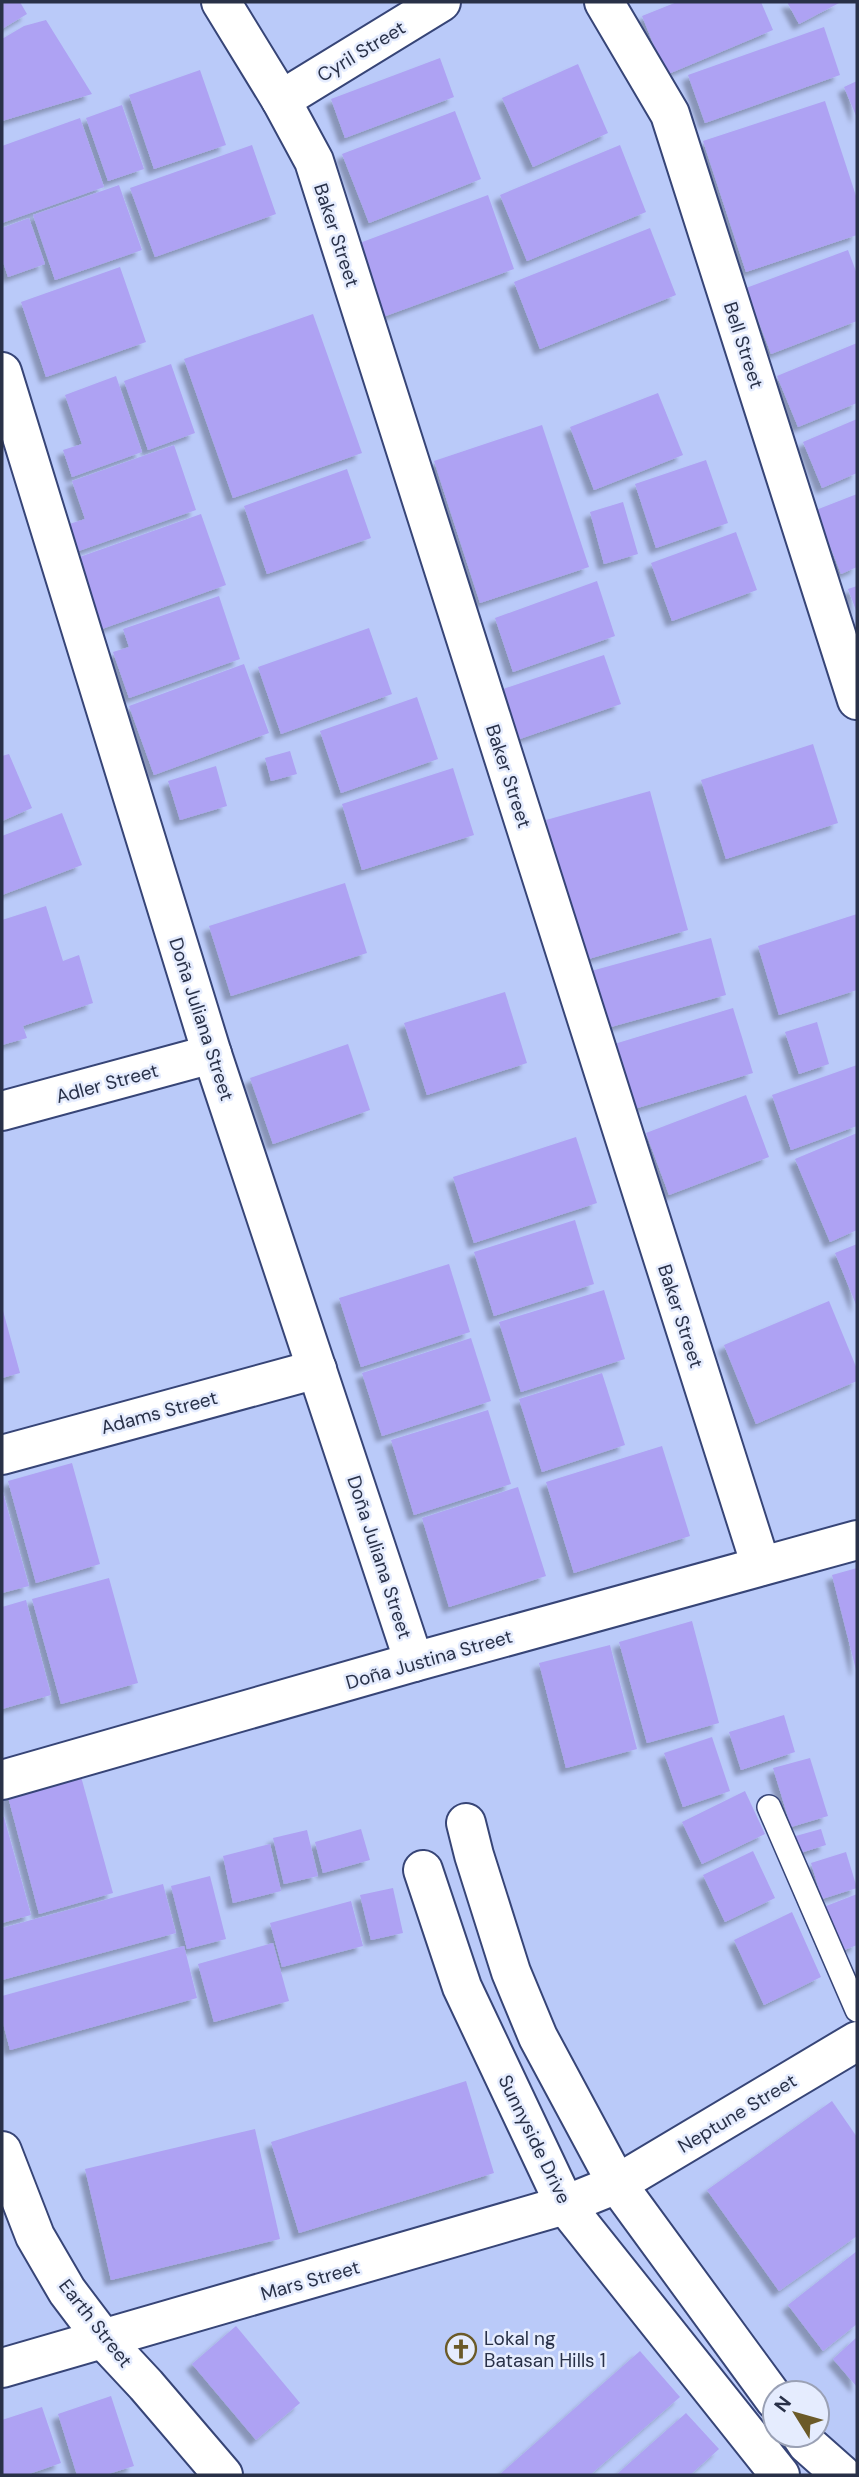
<svg xmlns="http://www.w3.org/2000/svg" width="859" height="2477" font-family="'DM Sans',sans-serif">
<style>
.building{fill:#aea2f3;filter:url(#shadow)}
.lines{fill:none;stroke-linecap:round;stroke-linejoin:round}
.lane-casing{stroke:#374577;stroke-width:26}
.street-casing{stroke:#374577;stroke-width:42}
.secondary-casing{stroke:#374577;stroke-width:42}
.lane{stroke:#fff;stroke-width:23}
.street{stroke:#fff;stroke-width:38}
.secondary{stroke:#fff;stroke-width:38}
.labels{text-anchor:middle;stroke-width:5;stroke-linejoin:round;paint-order:stroke}
.street-label{font-size:19px;fill:#293148;stroke:#e5ecfe}
.poi-label{font-size:19px;fill:#293148;stroke:#e5ecfe;text-anchor:start}
</style>
<defs>
<filter id="shadow"><feDropShadow dx="-6" dy="6" stdDeviation="2" flood-color="#0004"/></filter>
</defs>
<rect width="100%" height="100%" fill="#bacaf9"/>
<g class="building">
<polygon points="2,2 20,2 27,14 2,29"/>
<polygon points="677,2 761,2 773,30 666,75 642,16"/>
<polygon points="787,2 841,2 799,24"/>
<polygon points="46,20 92,94 2,121 2,39 24,26"/>
<polygon points="824,27 840,75 705,123 688,75"/>
<polygon points="440,58 454,97 345,138 331,99"/>
<polygon points="578,64 608,133 533,167 502,98"/>
<polygon points="200,70 226,145 154,169 129,95"/>
<polygon points="857,81 857,118 844,87"/>
<polygon points="825,101 857,199 857,235 746,272 703,141"/>
<polygon points="122,105 144,169 108,181 86,118"/>
<polygon points="455,111 481,179 369,223 342,154"/>
<polygon points="80,118 104,187 2,223 2,146"/>
<polygon points="252,145 276,214 155,257 130,188"/>
<polygon points="620,145 646,212 527,261 500,195"/>
<polygon points="119,185 142,250 55,280 33,215"/>
<polygon points="488,195 514,269 383,317 357,244"/>
<polygon points="29,218 45,264 8,277 2,259 2,228"/>
<polygon points="650,228 676,295 540,349 514,282"/>
<polygon points="848,250 857,274 857,321 771,354 746,288"/>
<polygon points="120,267 146,342 46,377 21,302"/>
<polygon points="313,314 362,453 233,498 184,359"/>
<polygon points="857,343 857,403 798,427 777,376"/>
<polygon points="171,364 195,433 148,450 124,381"/>
<polygon points="116,376 142,452 72,477 63,450 82,444 65,395"/>
<polygon points="658,393 683,455 594,490 570,427"/>
<polygon points="857,419 857,473 822,488 803,442"/>
<polygon points="542,425 589,567 480,603 434,461"/>
<polygon points="174,445 196,510 70,554 60,527 85,519 72,481"/>
<polygon points="706,460 728,523 656,548 635,484"/>
<polygon points="347,469 371,538 267,574 244,506"/>
<polygon points="857,494 857,567 841,574 816,510"/>
<polygon points="623,502 638,554 604,564 590,512"/>
<polygon points="201,514 226,585 99,630 74,559"/>
<polygon points="736,532 757,590 672,621 651,563"/>
<polygon points="597,581 615,636 513,672 495,618"/>
<polygon points="857,586 857,613 848,589"/>
<polygon points="219,596 240,659 129,698 113,652 129,647 123,629"/>
<polygon points="369,628 392,694 281,734 258,667"/>
<polygon points="604,655 621,704 514,741 497,691"/>
<polygon points="244,664 269,733 154,775 129,706"/>
<polygon points="417,697 438,759 341,793 320,731"/>
<polygon points="813,744 838,823 726,859 701,780"/>
<polygon points="290,751 297,774 271,781 265,758"/>
<polygon points="9,754 32,808 2,821 2,756"/>
<polygon points="216,766 227,806 180,820 168,781"/>
<polygon points="453,768 474,835 362,870 342,804"/>
<polygon points="650,791 688,930 585,960 546,820"/>
<polygon points="62,813 82,865 2,895 2,836"/>
<polygon points="345,883 367,953 231,996 209,926"/>
<polygon points="46,906 63,961 79,955 93,1003 23,1026 27,1038 2,1045 2,920"/>
<polygon points="857,914 857,990 779,1015 758,946"/>
<polygon points="711,938 726,995 600,1030 584,973"/>
<polygon points="505,992 527,1063 427,1095 404,1023"/>
<polygon points="733,1008 753,1073 631,1110 611,1045"/>
<polygon points="817,1022 829,1064 799,1074 785,1032"/>
<polygon points="348,1044 370,1110 273,1144 250,1078"/>
<polygon points="857,1065 857,1126 791,1150 772,1095"/>
<polygon points="746,1095 769,1157 669,1195 646,1133"/>
<polygon points="857,1133 857,1230 830,1242 795,1159"/>
<polygon points="576,1137 597,1203 474,1243 453,1177"/>
<polygon points="575,1220 594,1284 494,1316 474,1252"/>
<polygon points="857,1244 857,1307 835,1253"/>
<polygon points="449,1264 470,1332 361,1367 339,1298"/>
<polygon points="604,1290 625,1359 521,1392 499,1322"/>
<polygon points="829,1301 857,1369 857,1381 756,1424 724,1345"/>
<polygon points="2,1307 20,1373 2,1378"/>
<polygon points="471,1338 491,1401 382,1436 362,1373"/>
<polygon points="602,1373 625,1445 542,1472 519,1399"/>
<polygon points="488,1410 511,1484 414,1515 391,1440"/>
<polygon points="662,1446 690,1536 574,1573 546,1482"/>
<polygon points="72,1463 100,1564 36,1583 8,1481"/>
<polygon points="518,1487 546,1576 449,1607 422,1518"/>
<polygon points="2,1489 29,1586 2,1593"/>
<polygon points="857,1568 857,1670 856,1670 832,1575"/>
<polygon points="109,1578 138,1683 61,1704 32,1599"/>
<polygon points="26,1600 51,1695 2,1709 2,1607"/>
<polygon points="692,1621 719,1723 647,1743 619,1642"/>
<polygon points="610,1645 637,1749 566,1768 539,1663"/>
<polygon points="784,1715 795,1752 741,1770 729,1732"/>
<polygon points="712,1737 730,1791 683,1807 664,1753"/>
<polygon points="810,1758 828,1816 791,1827 773,1768"/>
<polygon points="80,1773 113,1893 39,1914 7,1793"/>
<polygon points="745,1791 765,1834 702,1864 682,1822"/>
<polygon points="2,1817 4,1817 31,1915 2,1923"/>
<polygon points="361,1829 370,1860 323,1873 315,1842"/>
<polygon points="821,1829 826,1845 797,1854 792,1837"/>
<polygon points="307,1830 318,1876 284,1884 273,1838"/>
<polygon points="270,1844 281,1891 233,1903 223,1856"/>
<polygon points="753,1851 775,1898 725,1922 703,1875"/>
<polygon points="846,1852 857,1888 822,1899 811,1863"/>
<polygon points="210,1876 226,1939 187,1949 171,1886"/>
<polygon points="163,1884 176,1933 2,1980 2,1928"/>
<polygon points="393,1888 403,1933 371,1940 360,1895"/>
<polygon points="857,1894 857,1945 837,1953 821,1908"/>
<polygon points="351,1901 363,1946 282,1967 270,1923"/>
<polygon points="792,1912 821,1977 764,2005 734,1940"/>
<polygon points="273,1943 289,2001 214,2022 198,1964"/>
<polygon points="184,1946 197,1998 10,2050 2,2019 2,1996"/>
<polygon points="466,2081 494,2173 299,2233 271,2142"/>
<polygon points="832,2101 857,2137 857,2236 779,2291 707,2190"/>
<polygon points="255,2129 280,2239 111,2280 85,2169"/>
<polygon points="857,2251 857,2324 823,2351 788,2305"/>
<polygon points="236,2326 300,2403 256,2440 192,2364"/>
<polygon points="857,2337 857,2387 833,2359"/>
<polygon points="640,2351 680,2397 590,2475 499,2475"/>
<polygon points="111,2396 134,2466 105,2475 77,2475 58,2414"/>
<polygon points="42,2407 61,2463 26,2475 2,2475 2,2420"/>
<polygon points="686,2413 719,2449 690,2475 616,2475"/>
</g>
<g class="lines">
<g class="lane-casing">
<polyline id="lane" points="769,1807 857,2010"/>
</g>
<g class="street-casing">
<g id="street">
<polyline points="221,2 281,100 314,161 761,1566"/>
<polyline points="604,2 670,114 857,700"/>
<polyline points="281,100 441,2"/>
<polyline points="2,372 212,1054 414,1662"/>
<polyline points="2,1111 212,1054"/>
<polyline points="2,1455 317,1369"/>
<polyline points="466,1823 474,1855 511,1972 538,2037 617,2184 775,2400"/>
<polyline points="423,1870 462,1987 565,2205 780,2475"/>
<polyline points="2,2151 35,2236 67,2291 104,2340 146,2385 223,2475"/>
<polyline points="2,2368 565,2205 617,2184 857,2041"/>
<polyline points="801,2435 807,2444 842,2475"/>
</g>
</g>
<g class="secondary-casing">
<polyline id="secondary" points="2,1780 414,1662 857,1540"/>
</g>
<use href="#lane" class="lane"/>
<use href="#street" class="street"/>
<use href="#secondary" class="secondary"/>
</g>
<defs>
<g id="church-ring" transform="scale(1.575)"><circle r="9.5" fill="#e5ecfe" stroke="#6b5a28" stroke-width="1.5"/><path d="M-1.2-6h2.4v3.5h3.3v2.4h-3.3V6h-2.4V-.1h-3.3v-2.4h3.3Z" fill="#6b5a28"/></g>
</defs>
<g fill-rule="evenodd">
<use href="#church-ring" x="461" y="2349"/>
</g>
<g class="labels">
<g class="street-label">
<text transform="translate(361 51) rotate(-31)" y="7">Cyril Street</text>
<text transform="translate(337 235) rotate(72)" y="7">Baker Street</text>
<text transform="translate(744 345) rotate(72)" y="7">Bell Street</text>
<text transform="translate(509 776) rotate(72)" y="7">Baker Street</text>
<text transform="translate(202 1019) rotate(72)" y="7">Doña Juliana Street</text>
<text transform="translate(107 1083) rotate(-15)" y="7">Adler Street</text>
<text transform="translate(681 1316) rotate(72)" y="7">Baker Street</text>
<text transform="translate(159 1412) rotate(-15)" y="7">Adams Street</text>
<text transform="translate(380 1557) rotate(72)" y="7">Doña Juliana Street</text>
<text transform="translate(429 1659) rotate(-16)" y="7">Doña Justina Street</text>
<text transform="translate(737 2113) rotate(-31)" y="7">Neptune Street</text>
<text transform="translate(535 2139) rotate(64)" y="7">Sunnyside Drive</text>
<text transform="translate(310 2280) rotate(-16)" y="7">Mars Street</text>
<text transform="translate(96 2323) rotate(52)" y="7">Earth Street</text>
</g>
<g class="poi-label">
<text x="484" y="2345">Lokal ng<tspan x="484" dy="22">Batasan Hills 1</tspan></text>
</g>
</g>
<rect width="859" height="2477" fill="none" stroke="#293148" stroke-width="7"/>
<g transform="translate(796 2414) rotate(307)"><circle r="33" fill="#e5ecfe" stroke="#9aa1b5" stroke-width="2"/>
<path d="M0-5L12 26L0 18L-12 26Z" fill="#6b5a28"/>
<text y="-10" font-size="19" font-weight="bold" text-anchor="middle" fill="#293148">N</text>
</g>
</svg>
